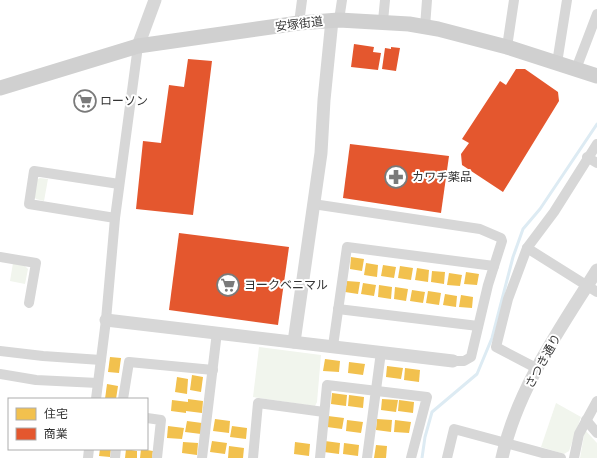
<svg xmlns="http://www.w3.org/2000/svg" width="597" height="458" font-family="Poppins,'Noto Sans JP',sans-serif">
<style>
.green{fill:#f1f5ed}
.homes{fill:#f2c14e}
.shops{fill:#e4572e}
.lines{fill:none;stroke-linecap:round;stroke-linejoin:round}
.stream{stroke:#ddebf3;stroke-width:3}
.minor{stroke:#d7d7d7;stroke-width:10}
.tertiary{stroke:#d7d7d7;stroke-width:13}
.secondary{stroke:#d0d0d0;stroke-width:15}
.labels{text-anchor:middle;stroke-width:4;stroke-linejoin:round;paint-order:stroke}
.street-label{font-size:12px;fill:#333;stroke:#fff}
.poi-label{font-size:12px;fill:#333;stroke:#fff;text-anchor:start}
</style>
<rect width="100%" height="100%" fill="#fff"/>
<g class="green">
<polygon points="40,178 48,179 44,201 36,199 33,196 36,180"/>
<polygon points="13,263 24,265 28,269 25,284 10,281"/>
<polygon points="259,347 321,355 317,402 315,406 253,397"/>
<polygon points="556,403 581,417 569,451 564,454 541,447"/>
<polygon points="585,430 597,443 597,458 580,458"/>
</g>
<g class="homes">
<polygon points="351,257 364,259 362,271 350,269"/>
<polygon points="366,263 378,265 377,277 364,275"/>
<polygon points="383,265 396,267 394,278 381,276"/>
<polygon points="400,266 413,268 411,280 398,278"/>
<polygon points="417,268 429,270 428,282 415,280"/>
<polygon points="432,271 445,272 444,284 431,282"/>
<polygon points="466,272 479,274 477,285 464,284"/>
<polygon points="449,273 462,275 460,286 447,285"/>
<polygon points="347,281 360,282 358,294 345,292"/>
<polygon points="363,283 376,285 374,296 361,294"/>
<polygon points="379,285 392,287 391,299 378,297"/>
<polygon points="395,287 408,289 406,301 394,299"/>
<polygon points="412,290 425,292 423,303 410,301"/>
<polygon points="428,291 441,293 439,305 426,303"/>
<polygon points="445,294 457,296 456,307 443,305"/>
<polygon points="461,295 473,297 472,308 459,307"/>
<polygon points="110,357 121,358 119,373 108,372"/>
<polygon points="325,359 340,361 339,372 323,371"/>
<polygon points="349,362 365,364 363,375 348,373"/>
<polygon points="387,366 403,368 401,379 386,377"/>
<polygon points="405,368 420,370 419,382 404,380"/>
<polygon points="192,375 203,377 201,392 190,390"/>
<polygon points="177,377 188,379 187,394 175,392"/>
<polygon points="107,384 118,386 116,399 105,399"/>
<polygon points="332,393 347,395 346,406 331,404"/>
<polygon points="349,395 364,397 363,408 348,406"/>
<polygon points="188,399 203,401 202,413 186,411 186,413 171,411 172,400 188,402"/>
<polygon points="382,399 398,400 396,412 381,410"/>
<polygon points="399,400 414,402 413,413 398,411"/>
<polygon points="328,416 344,418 342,429 327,427"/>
<polygon points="215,419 230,421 229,433 213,431"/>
<polygon points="377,419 392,420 391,432 376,430"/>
<polygon points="347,420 363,422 361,433 346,431"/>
<polygon points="395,420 411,422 409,433 394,432"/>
<polygon points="187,421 202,423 201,434 185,432"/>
<polygon points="168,426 184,428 182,439 167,438"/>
<polygon points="232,426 247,428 246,439 230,437"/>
<polygon points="212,441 227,443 225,454 210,452"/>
<polygon points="325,441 340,443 339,454 324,452"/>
<polygon points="183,442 198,443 197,455 182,453"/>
<polygon points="295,442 310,444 309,456 294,454"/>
<polygon points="344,443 359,445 358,456 343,454"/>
<polygon points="376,445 387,446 386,458 374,458"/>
<polygon points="229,446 244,448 243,458 228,458"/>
<polygon points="100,449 111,449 110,457 99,456"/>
<polygon points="126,449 137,451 137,458 125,458"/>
<polygon points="141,449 153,451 152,458 140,458"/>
</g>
<g class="shops">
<polygon points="354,44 374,47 373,52 381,53 378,70 351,67"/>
<polygon points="391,47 400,48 396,71 382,69 385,48 391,49"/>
<polygon points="188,59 212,61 193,215 136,209 143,141 161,143 169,85 184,87"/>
<polygon points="516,69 525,69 558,92 559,101 503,192 462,165 461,154 469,143 462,139 500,81 506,85"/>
<polygon points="350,144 449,156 441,213 343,198"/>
<polygon points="179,233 289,247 278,325 169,310"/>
</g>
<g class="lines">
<polyline class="stream" points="422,458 425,437 432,412 477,374 492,338 513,257 523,229 540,209 597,124"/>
<g class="minor">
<polyline points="339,20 342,0"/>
<polyline points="383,21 385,0"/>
<polyline points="299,23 302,0"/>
<polyline points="425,27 427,0"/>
<polyline points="507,47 514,0"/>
<polyline points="557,63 567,0"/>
<polyline points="576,69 597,14"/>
<polyline points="587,157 597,163"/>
<polyline points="313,204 480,229 501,238 502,241 488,285 471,357 464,361 453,361"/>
<polyline points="115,218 29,204 34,171 119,184"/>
<polyline points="527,248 597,292"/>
<polyline points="0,257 36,263 29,303"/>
<polyline points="338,309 478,326"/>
<polyline points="333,346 347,247 494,266"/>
<polyline points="0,351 43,356 101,360"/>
<polyline points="538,369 496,347 508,299 527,248 554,212 597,144"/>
<polyline points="0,374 36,380 98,383"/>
<polyline points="96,399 106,320 115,218 138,46"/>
<polyline points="123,399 129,362 213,370"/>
<polyline points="147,418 161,420 157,458"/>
<polyline points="586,420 597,433"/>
<polyline points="88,458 89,449"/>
<polyline points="115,458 116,449"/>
<polyline points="202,458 217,332"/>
<polyline points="253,458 258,403 324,412"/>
<polyline points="320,458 327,385 427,397 411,458"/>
<polyline points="367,458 381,352"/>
<polyline points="447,458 454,429 561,458"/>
<polyline points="574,458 579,434 597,401"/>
</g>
<g class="tertiary">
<polyline points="138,46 155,0"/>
<polyline points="106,320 453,361"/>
<polyline points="294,342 321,153 324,100 332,20"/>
<path d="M 502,458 C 517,389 560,329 597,270"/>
</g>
<polyline class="secondary" points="0,88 138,46 299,23 339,20 409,24 438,29 507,47 597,76"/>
</g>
<defs>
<g id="supermarket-ring" transform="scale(1.15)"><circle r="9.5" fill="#fff" stroke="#7a7a7a" stroke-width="1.5"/><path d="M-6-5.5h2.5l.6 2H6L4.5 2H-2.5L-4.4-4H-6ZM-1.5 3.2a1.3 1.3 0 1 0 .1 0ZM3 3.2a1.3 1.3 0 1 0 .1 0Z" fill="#7a7a7a"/></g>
<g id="pharmacy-ring" transform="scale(1.15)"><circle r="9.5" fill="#fff" stroke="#7a7a7a" stroke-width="1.5"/><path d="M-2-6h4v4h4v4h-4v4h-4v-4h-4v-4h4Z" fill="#7a7a7a"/></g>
</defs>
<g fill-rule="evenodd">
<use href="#supermarket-ring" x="85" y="101"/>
<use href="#pharmacy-ring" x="396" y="177"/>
<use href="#supermarket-ring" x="228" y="285"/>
</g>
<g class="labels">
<g class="street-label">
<text transform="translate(299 24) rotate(-7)" y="4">安塚街道</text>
<text transform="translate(543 361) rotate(-61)" y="4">さつき通り</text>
</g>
<g class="poi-label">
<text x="100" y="105">ローソン</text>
<text x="412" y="181">カワチ薬品</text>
<text x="244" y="289">ヨークベニマル</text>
</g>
</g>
<rect x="8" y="398" width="140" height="52" fill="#ffffff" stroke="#adadad"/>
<rect x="16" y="408" width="20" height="12" fill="#f2c14e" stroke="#adadad"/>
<text x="44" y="418" font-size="12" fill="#333333">住宅</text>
<rect x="16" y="428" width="20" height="12" fill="#e4572e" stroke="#adadad"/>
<text x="44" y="438" font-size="12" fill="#333333">商業</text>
</svg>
